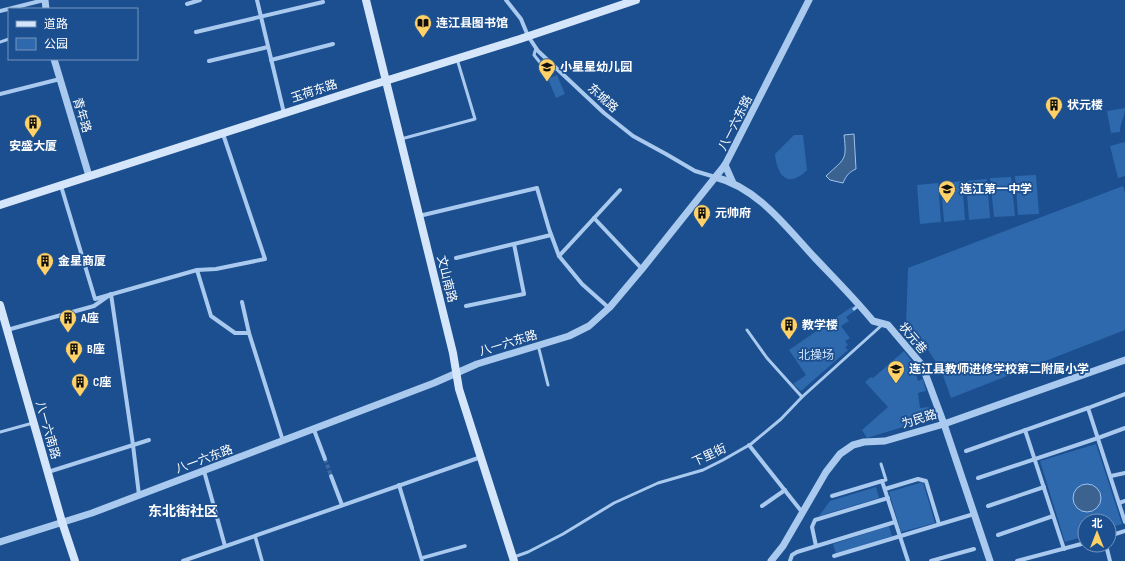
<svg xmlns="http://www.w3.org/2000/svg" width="1125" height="561" font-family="'Sofia Sans Condensed','Noto Sans SC',sans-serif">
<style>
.green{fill:#2e69ad}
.water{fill:#3c6290;stroke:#9cc4f0}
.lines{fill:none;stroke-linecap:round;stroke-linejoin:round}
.minor-tunnel{stroke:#3d69a0;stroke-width:4;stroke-dasharray:4 2;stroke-linecap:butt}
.service{stroke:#a9c9ee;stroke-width:3}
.pedestrian{stroke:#a9c9ee;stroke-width:3.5}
.minor{stroke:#a9c9ee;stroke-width:4}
.tertiary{stroke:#a9c9ee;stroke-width:7}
.secondary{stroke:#d6e6fa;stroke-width:8}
.labels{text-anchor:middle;stroke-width:3.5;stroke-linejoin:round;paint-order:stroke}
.poi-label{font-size:12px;font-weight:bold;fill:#fff;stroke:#1b4f8f;text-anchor:start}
.street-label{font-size:12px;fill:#fff;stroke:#1b4f8f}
.park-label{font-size:12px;fill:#cfe3fa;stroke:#1b4f8f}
.quarter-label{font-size:14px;font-weight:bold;fill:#fff;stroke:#1b4f8f}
</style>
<rect width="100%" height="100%" fill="#1b4f8f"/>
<g class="green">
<polygon points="557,75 565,94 556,98 548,79"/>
<path d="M 1125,108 C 1125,118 1120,122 1120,132 L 1111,133 L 1107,111 Z"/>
<path d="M 794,135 L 803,135 L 807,170 C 788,189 777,176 775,154 Z"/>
<polygon points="1125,142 1125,176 1118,178 1110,146"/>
<polygon points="1036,175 1039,214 1018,215 1015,176"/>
<polygon points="1011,177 1015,216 994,217 990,178"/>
<polygon points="987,179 990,218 969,220 966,181"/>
<polygon points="962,181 965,220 944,222 941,183"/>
<polygon points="938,183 941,222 920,224 917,185"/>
<polygon points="1123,186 1125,193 1125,330 951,398 941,370 928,350 906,325 908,268"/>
<polygon points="853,306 856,310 846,317 849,321 841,326 850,338 845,341 848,345 845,347 848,350 801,391 793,384 806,375 789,350"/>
<polygon points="904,351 920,372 916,374 918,381 923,379 926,391 918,393 920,408 929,407 927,417 919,422 867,438 862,430 888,407 865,382 871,377 873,378"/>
<polygon points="1096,444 1122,524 1109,528 1109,521 1085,521 1085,536 1065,542 1040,461"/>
<polygon points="923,482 935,523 901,532 889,492"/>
<polygon points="876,487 879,498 819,516 830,501"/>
<polygon points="889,526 892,536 836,554 833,544"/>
</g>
<g class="water">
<path d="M 854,134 L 856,169 C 849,172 846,176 843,183 L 830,180 L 826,176 C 845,158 847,161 844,135 Z"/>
<circle cx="1087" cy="498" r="14"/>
</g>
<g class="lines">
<polyline class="minor-tunnel" points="325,459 331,476"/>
<g class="service">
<polyline points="0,42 9,39"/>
<polyline points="536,48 534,55 550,75"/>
<polyline points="401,139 475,119 457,59"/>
<polyline points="854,309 859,305"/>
<polyline points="747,330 767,358 802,397"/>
<polyline points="538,345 548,385"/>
<polyline points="0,432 33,423"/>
<polyline points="881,464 886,480 882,481"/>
<polyline points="514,557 528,552 563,534 614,503 658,483 703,470 723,460 751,444 781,419 802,397 882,325"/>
</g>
<g class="pedestrian">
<polyline points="412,528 422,561"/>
<polyline points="255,536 262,561"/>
<polyline points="422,558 465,546"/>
</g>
<g class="minor">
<polyline points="257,0 284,113"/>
<polyline points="506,0 521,19 528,36 538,51 604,113 633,136 666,154 695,171 715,177"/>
<polyline points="187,4 200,0"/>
<polyline points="0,11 44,0"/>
<polyline points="196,32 323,2"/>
<polyline points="271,60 333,44"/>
<polyline points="209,61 268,47"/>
<polyline points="0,94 60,79"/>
<polyline points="61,186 95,299 197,270 216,269 265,259 223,134"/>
<polyline points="419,216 537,188 549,229 559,256 582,284 609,308"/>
<polyline points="594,218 642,269"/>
<polyline points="559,256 620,190"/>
<polyline points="456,258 551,235"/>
<polyline points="197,270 211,316 235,333 249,333 283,441"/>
<polyline points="242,302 249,333"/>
<polyline points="466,306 524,294 514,244"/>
<polyline points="7,330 94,306 111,294 133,445 139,495"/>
<polyline points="1088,408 1125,522"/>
<polyline points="314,430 325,459"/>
<polyline points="1025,430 1064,549"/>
<polyline points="749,445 802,512"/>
<polyline points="966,451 1088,408 1125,394"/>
<polyline points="204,471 225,546"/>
<polyline points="48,472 149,440"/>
<polyline points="331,476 342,505"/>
<polyline points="1111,476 1125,473"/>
<polyline points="978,478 1098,438 1125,428"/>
<polyline points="399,485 412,528"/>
<polyline points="885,489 918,479 926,481 939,524"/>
<polyline points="832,496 882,481 908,561"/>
<polyline points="1119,503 1125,501"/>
<polyline points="762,506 785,490"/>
<polyline points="988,506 1044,487"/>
<polyline points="998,535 1053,516"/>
<polyline points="1109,536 1125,531"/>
<polyline points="1106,545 1110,561"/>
<polyline points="816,546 812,527 815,520 888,498"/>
<polyline points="834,556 974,514"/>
<polyline points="183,561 481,457"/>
<polyline points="790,561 792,555 797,552 895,522"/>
<polyline points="931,561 974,549"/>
<polyline points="1017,561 1085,543"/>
</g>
<g class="tertiary">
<polyline points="45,0 46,9"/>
<polyline points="54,59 89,176"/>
<polyline points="725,165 733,183"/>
<path d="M 715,177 C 758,188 786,227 815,258 C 835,279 855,299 873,321 L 888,325 L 922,365 L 944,424 L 990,561"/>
<polyline points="0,542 92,513 434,383 477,364 569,336 589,326 610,307 642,269 725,165 809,0"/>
<polyline points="771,561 783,546 826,472 840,454 853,445 864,442 885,441 944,424 1125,360"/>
</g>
<g class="secondary">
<polyline points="366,0 453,353 459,389 514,561"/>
<polyline points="0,205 369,86 520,39 636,0"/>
<polyline points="0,305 62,522 75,561"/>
</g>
</g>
<defs>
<g id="library-pin" transform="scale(0.9)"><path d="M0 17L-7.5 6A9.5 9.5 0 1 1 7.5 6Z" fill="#ffd166" stroke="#1b4f8f"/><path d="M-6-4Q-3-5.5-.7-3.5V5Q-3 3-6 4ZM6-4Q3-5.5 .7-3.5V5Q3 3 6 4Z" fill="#111"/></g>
<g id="school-pin" transform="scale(0.9)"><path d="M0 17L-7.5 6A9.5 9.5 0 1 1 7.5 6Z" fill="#ffd166" stroke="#1b4f8f"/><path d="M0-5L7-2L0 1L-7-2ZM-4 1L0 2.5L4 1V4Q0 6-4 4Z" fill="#111"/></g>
<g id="building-pin" transform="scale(0.9)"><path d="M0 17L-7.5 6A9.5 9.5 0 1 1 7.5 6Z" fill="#ffd166" stroke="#1b4f8f"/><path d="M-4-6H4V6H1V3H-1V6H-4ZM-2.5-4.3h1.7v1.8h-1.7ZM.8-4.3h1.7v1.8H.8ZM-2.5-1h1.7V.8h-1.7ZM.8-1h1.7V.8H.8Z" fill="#111"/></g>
</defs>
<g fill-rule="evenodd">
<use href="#library-pin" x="423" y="23"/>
<use href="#school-pin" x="547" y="67"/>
<use href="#building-pin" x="1054" y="105"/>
<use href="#building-pin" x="33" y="123"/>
<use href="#school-pin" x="947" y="189"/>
<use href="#building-pin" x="702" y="213"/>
<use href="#building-pin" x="45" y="261"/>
<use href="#building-pin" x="68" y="318"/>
<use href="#building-pin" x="789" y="325"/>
<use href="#building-pin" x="74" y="349"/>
<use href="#school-pin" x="896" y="369"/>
<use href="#building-pin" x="80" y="382"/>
</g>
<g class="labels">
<g class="poi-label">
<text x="436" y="27">连江县图书馆</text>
<text x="560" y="71">小星星幼儿园</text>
<text x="1067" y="109">状元楼</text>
<text x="33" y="150" text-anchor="middle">安盛大厦</text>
<text x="960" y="193">连江第一中学</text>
<text x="715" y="217">元帅府</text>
<text x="58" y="265">金星商厦</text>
<text x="81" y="322">A座</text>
<text x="802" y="329">教学楼</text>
<text x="87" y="353">B座</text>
<text x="909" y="373">连江县教师进修学校第二附属小学</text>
<text x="93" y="386">C座</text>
</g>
<g class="street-label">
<text transform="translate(314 91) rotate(-18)" y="4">玉荷东路</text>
<text transform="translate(603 98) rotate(42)" y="4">东城路</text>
<text transform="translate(82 115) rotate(73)" y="4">青年路</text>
<text transform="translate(735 123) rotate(-63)" y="4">八一六东路</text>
<text transform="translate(447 279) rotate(76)" y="4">文山南路</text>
<text transform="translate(913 338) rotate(50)" y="4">状元巷</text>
<text transform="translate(508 343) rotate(-17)" y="4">八一六东路</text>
<text transform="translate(919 419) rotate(-17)" y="4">为民路</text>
<text transform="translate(48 430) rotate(74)" y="4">八一六南路</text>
<text transform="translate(709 455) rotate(-25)" y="4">下里街</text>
<text transform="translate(204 459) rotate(-20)" y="4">八一六东路</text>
</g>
<g class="park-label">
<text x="816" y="359">北操场</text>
</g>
<g class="quarter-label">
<text x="183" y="516">东北街社区</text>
</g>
</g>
<rect x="8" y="8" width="130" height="52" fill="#1b4f8f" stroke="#7695bc"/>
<rect x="16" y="21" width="20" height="6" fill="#d6e6fa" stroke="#7695bc"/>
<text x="44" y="28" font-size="12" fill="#ffffff">道路</text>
<rect x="16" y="38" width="20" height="12" fill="#2e69ad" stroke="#7695bc"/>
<text x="44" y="48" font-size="12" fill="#ffffff">公园</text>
<g transform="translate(1097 533)"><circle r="19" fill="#1b4f8f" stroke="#7695bc"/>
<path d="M0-3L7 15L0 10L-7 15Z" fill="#ffd166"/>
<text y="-6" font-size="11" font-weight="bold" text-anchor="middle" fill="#ffffff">北</text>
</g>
</svg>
